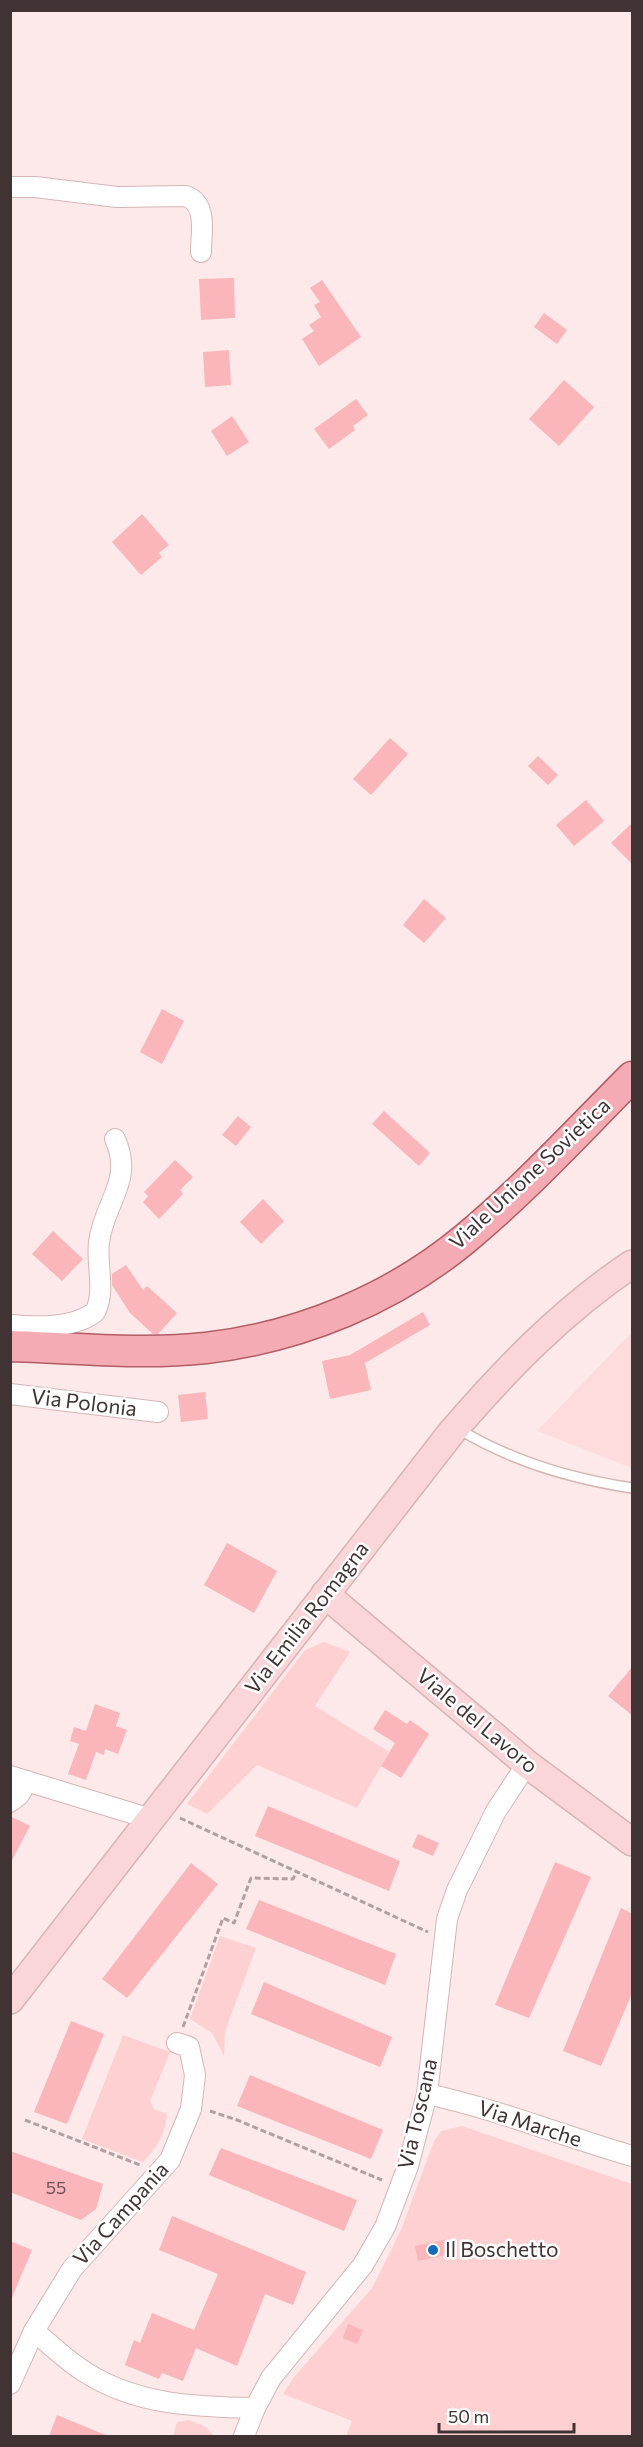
<svg xmlns="http://www.w3.org/2000/svg" width="643" height="2447" font-family="Commissioner,sans-serif">
<style>
.built{fill:#fedbdd}
.green{fill:#fed0d2}
.building{fill:#fab6ba}
.lines{fill:none;stroke-linecap:round;stroke-linejoin:round}
.lane-casing{stroke:#d6b5b6;stroke-width:12}
.street-casing{stroke:#d6b5b6;stroke-width:22}
.secondary-casing{stroke:#d6b5b6;stroke-width:30}
.primary-casing{stroke:#b15d66;stroke-width:33}
.path{stroke:#b2a0a1;stroke-width:3;stroke-dasharray:6 3;stroke-linecap:butt}
.lane{stroke:#fff;stroke-width:9}
.street{stroke:#fff;stroke-width:20}
.secondary{stroke:#fad5d9;stroke-width:27}
.primary{stroke:#f5abb3;stroke-width:30}
.poi-dot{fill:#156dba;stroke:#fff;stroke-width:2}
.labels{text-anchor:middle;stroke-width:5;stroke-linejoin:round;paint-order:stroke}
.number-label{font-size:18px;fill:#6f5456}
.street-label{font-size:21px;fill:#413334;stroke:#fff}
.poi-label{font-size:21px;fill:#413334;stroke:#fff;text-anchor:start}
</style>
<rect width="100%" height="100%" fill="#fee9ea"/>
<polygon class="built" points="632,1332 632,1468 537,1431"/>
<g class="green">
<polygon points="324,1642 350,1652 315,1706 389,1752 357,1808 257,1765 207,1814 187,1804 305,1650"/>
<polygon points="220,1936 256,1948 225,2031 224,2056 212,2033 190,2019"/>
<path d="M 123,2035 L 170,2052 L 150,2101 L 154,2109 L 167,2114 C 165,2135 157,2147 143,2162 L 82,2139 Z"/>
<polygon points="462,2126 632,2184 632,2436 346,2436 352,2421 283,2394 294,2377 372,2288 401,2230 434,2141 441,2131"/>
<polygon points="189,2420 204,2426 214,2436 173,2436 177,2422"/>
</g>
<g class="building">
<polygon points="234,278 235,318 201,320 199,279"/>
<polygon points="322,280 361,337 319,366 302,339 314,331 309,325 321,317 314,305 320,302 310,288"/>
<polygon points="544,313 567,330 557,344 534,327"/>
<polygon points="229,350 231,385 205,387 203,352"/>
<polygon points="564,380 594,407 559,446 529,419"/>
<polygon points="356,399 368,415 353,426 355,430 329,449 314,429"/>
<polygon points="232,416 249,442 227,456 211,431"/>
<polygon points="142,514 169,545 159,553 162,557 141,575 112,542"/>
<polygon points="390,738 408,754 371,795 353,779"/>
<polygon points="538,756 558,775 548,785 528,766"/>
<polygon points="586,800 604,821 574,846 556,825"/>
<polygon points="633,822 633,865 611,843"/>
<polygon points="424,899 446,918 424,943 403,925"/>
<polygon points="162,1009 184,1021 162,1064 140,1052"/>
<polygon points="384,1111 430,1153 419,1166 372,1124"/>
<polygon points="238,1116 251,1127 236,1146 222,1135"/>
<polygon points="175,1160 193,1177 180,1190 183,1194 159,1219 143,1202 148,1196 144,1192"/>
<polygon points="263,1199 284,1221 261,1244 240,1222"/>
<polygon points="53,1231 83,1259 62,1281 32,1254"/>
<polygon points="126,1265 143,1290 147,1286 177,1313 158,1334 153,1334 130,1313 112,1285 112,1274"/>
<polygon points="423,1312 430,1325 365,1363 371,1390 330,1399 322,1361 350,1355"/>
<polygon points="205,1392 208,1419 181,1422 178,1395"/>
<polygon points="227,1543 277,1571 254,1613 204,1585"/>
<polygon points="633,1666 633,1716 608,1696"/>
<polygon points="95,1704 120,1713 116,1726 127,1730 118,1754 105,1749 104,1755 96,1752 86,1780 68,1774 79,1744 70,1741 74,1727 86,1731"/>
<polygon points="385,1710 407,1724 410,1720 429,1734 401,1778 381,1766 395,1743 373,1729"/>
<polygon points="268,1806 400,1861 389,1891 255,1836"/>
<polygon points="10,1816 30,1826 10,1864"/>
<polygon points="418,1834 439,1843 433,1856 412,1847"/>
<polygon points="555,1862 591,1877 529,2018 495,2005"/>
<polygon points="191,1863 218,1884 127,1998 102,1979"/>
<polygon points="259,1900 396,1954 385,1985 246,1929"/>
<polygon points="621,1908 633,1914 633,1991 601,2066 563,2051"/>
<polygon points="264,1982 392,2037 380,2067 251,2014"/>
<polygon points="71,2021 104,2034 67,2124 34,2112"/>
<polygon points="250,2075 383,2130 371,2159 237,2106"/>
<polygon points="221,2148 357,2200 344,2231 209,2175"/>
<polygon points="10,2151 103,2184 96,2209 81,2220 10,2192"/>
<polygon points="172,2216 306,2272 293,2305 265,2294 237,2366 196,2348 183,2381 162,2373 159,2379 125,2365 134,2340 140,2343 152,2313 194,2330 218,2274 159,2250"/>
<polygon points="448,2239 451,2254 418,2261 415,2246"/>
<polygon points="10,2241 32,2250 11,2300 10,2300"/>
<polygon points="348,2324 363,2330 357,2344 343,2338"/>
<polygon points="57,2415 108,2436 49,2436"/>
</g>
<g class="lines">
<g class="lane-casing">
<path id="lane" d="M 457,1428 C 509,1460 573,1479 632,1488"/>
</g>
<g class="street-casing">
<g id="street">
<path d="M 10,187 L 35,187 L 117,197 L 186,196 C 208,204 201,233 201,252"/>
<path d="M 10,1325 C 37,1327 73,1329 95,1312 C 106,1291 96,1264 99,1242 C 104,1202 134,1181 115,1139"/>
<polyline points="10,1394 158,1412"/>
<polyline points="10,1776 151,1819"/>
<polyline points="10,1802 19,1795 27,1781"/>
<path d="M 427,2094 C 497,2109 563,2136 632,2156"/>
<path d="M 34,2331 C 51,2345 67,2361 85,2372 C 136,2405 196,2407 255,2408"/>
<polyline points="10,2384 34,2331 72,2269 170,2160 191,2109 195,2075 189,2047 177,2043"/>
<polyline points="244,2436 255,2408 271,2378 363,2265 385,2227 408,2166 427,2094 447,1919 457,1890 496,1811 527,1764"/>
</g>
</g>
<g class="secondary-casing">
<g id="secondary">
<polyline points="325,1594 527,1764 632,1842"/>
<path d="M 10,2000 L 451,1433 C 505,1370 563,1310 632,1264"/>
</g>
</g>
<g class="primary-casing">
<path id="primary" d="M 10,1346 C 75,1348 142,1355 206,1348 C 300,1337 393,1299 466,1238 C 525,1189 578,1131 632,1077"/>
</g>
<g class="path">
<polyline points="180,1818 428,1932"/>
<polyline points="183,2027 223,1918 234,1923 251,1878 293,1879 297,1871"/>
<polyline points="210,2111 237,2120 382,2180"/>
<polyline points="25,2120 140,2165"/>
</g>
<use href="#lane" class="lane"/>
<use href="#street" class="street"/>
<use href="#secondary" class="secondary"/>
<use href="#primary" class="primary"/>
</g>
<circle class="poi-dot" cx="433" cy="2250" r="6"/>
<g class="labels">
<g class="number-label">
<text x="56" y="2194">55</text>
</g>
<g class="street-label">
<text transform="translate(530 1174) rotate(-43)" y="7">Viale Unione Sovietica</text>
<text transform="translate(84 1403) rotate(7)" y="7">Via Polonia</text>
<text transform="translate(307 1618) rotate(-52)" y="7">Via Emilia Romagna</text>
<text transform="translate(477 1721) rotate(40)" y="7">Viale del Lavoro</text>
<text transform="translate(418 2114) rotate(-77)" y="7">Via Toscana</text>
<text transform="translate(530 2124) rotate(18)" y="7">Via Marche</text>
<text transform="translate(121 2214) rotate(-48)" y="7">Via Campania</text>
</g>
<g class="poi-label">
<text x="445" y="2257">Il Boschetto</text>
</g>
</g>
<rect width="643" height="2447" fill="none" stroke="#413334" stroke-width="24"/>
<path d="M439 2423v9h135v-9" fill="none" stroke="#413334" stroke-width="3"/>
<text x="448" y="2423" font-size="18" fill="#413334" stroke="#ffffff" stroke-width="4.5" paint-order="stroke">50 m</text>
</svg>
